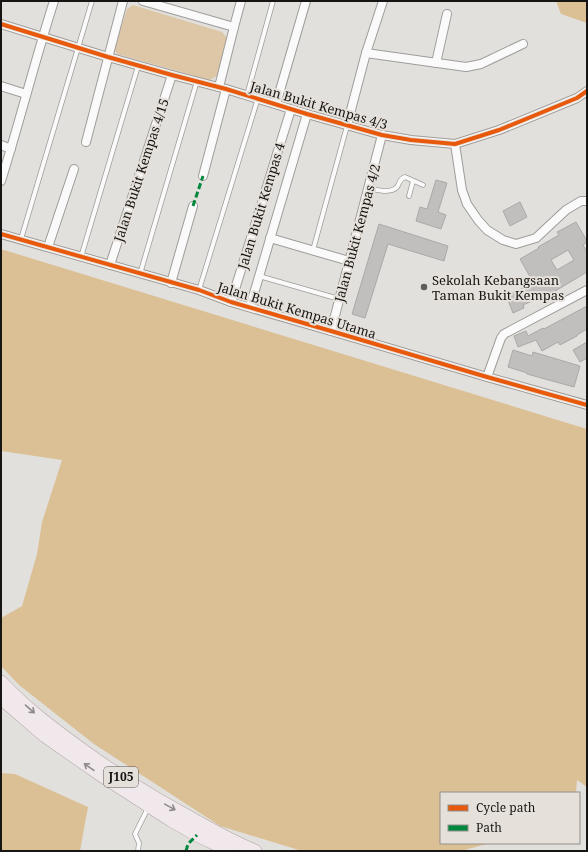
<svg xmlns="http://www.w3.org/2000/svg" width="588" height="852" font-family="'Noto Serif',serif">
<style>
.green{fill:#dec7a7}
.forest{fill:#dcc095}
.building{fill:#c0bfbe;stroke:#aaa9a8;fill-rule:evenodd}
.lines{fill:none;stroke-linecap:round;stroke-linejoin:round}
.service-casing{stroke:#9e9d9a;stroke-width:5.5}
.minor-casing{stroke:#9e9d9a;stroke-width:10}
.primary-casing{stroke:#b1a5a7;stroke-width:14}
.service{stroke:#fbfafa;stroke-width:4}
.minor{stroke:#fbfafa;stroke-width:8}
.primary{stroke:#f0e8eb;stroke-width:13}
.quiet{stroke:#00873e;stroke-width:3;stroke-dasharray:6 3;stroke-linecap:butt}
.cycleway-casing{stroke:#e5e0da;stroke-width:6}
.cycleway{stroke:#e8590c;stroke-width:4}
.oneway{stroke:#8e898a}
.poi-dot{fill:#5d5c5a;stroke:#e5e0da;stroke-width:1.5}
.labels{text-anchor:middle;stroke-width:4;stroke-linejoin:round;paint-order:stroke}
.shield{fill:#e5e0da;stroke:#54524f;stroke-width:1}
.shield-label{font-size:12px;font-weight:bold;fill:#161513}
.street-label{font-size:13px;fill:#161513;stroke:#e5e0da}
.poi-label{font-size:13px;fill:#161513;stroke:#e5e0da;text-anchor:start}
</style>
<rect width="100%" height="100%" fill="#e2e0dd"/>
<polygon class="green" points="133,5 222,32 228,39 217,76 210,80 117,54 114,49 127,9"/>
<g class="forest">
<polygon points="556,1 587,1 587,23 561,14"/>
<polygon points="1,249 587,429 587,787 577,780 576,793 441,793 441,843 490,843 461,851 302,851 220,826 94,744 19,685 1,666 1,618 22,606 37,554 42,522 62,460 1,451"/>
<polygon points="1,773 15,774 88,807 80,851 1,851"/>
</g>
<g class="building">
<polygon points="436,180 447,183 438,212 446,215 441,229 416,221 420,207 427,209"/>
<polygon points="520,202 527,217 510,226 503,211"/>
<path d="M 576,222 L 587,241 L 587,242 L 583,245 L 587,252 L 587,272 L 557,290 L 523,305 L 524,308 L 513,313 L 506,295 L 524,288 L 523,287 L 533,282 L 520,259 L 539,248 L 538,247 L 559,235 L 557,232 ZM 568,250 L 574,260 L 557,270 L 551,260 Z"/>
<polygon points="379,224 448,246 444,261 388,244 365,318 352,314"/>
<polygon points="587,306 587,329 577,335 577,336 560,345 558,342 542,351 536,340 518,347 514,336 526,331 528,336 543,328 544,329"/>
<polygon points="587,342 587,358 580,362 573,350"/>
<polygon points="513,350 532,356 533,352 580,366 574,387 527,374 527,373 508,367"/>
</g>
<g class="lines">
<g class="service-casing">
<g id="service">
<polyline points="247,95 273,1"/>
<path d="M 368,188 C 376,190 391,194 397,187 C 400,183 399,179 405,177 L 423,185"/>
<polyline points="409,196 413,181"/>
<polyline points="21,239 92,1"/>
<polyline points="313,250 347,126"/>
<polyline points="81,257 138,66"/>
<polyline points="140,274 197,81"/>
<polyline points="259,276 339,299"/>
<polyline points="199,290 258,98"/>
<polyline points="138,851 139,843 135,834 148,808"/>
</g>
</g>
<g class="minor-casing">
<g id="minor">
<polyline points="143,1 234,27"/>
<polyline points="1,24 108,57 172,75 226,89 307,114 382,135 411,140 455,144 499,130 577,98 587,91"/>
<polyline points="366,53 466,67 481,64 523,44"/>
<polyline points="436,63 447,14"/>
<polyline points="1,86 26,94"/>
<polyline points="219,87 234,27 241,1"/>
<polyline points="276,104 306,1"/>
<polyline points="347,125 366,53 383,1"/>
<polyline points="86,142 123,1"/>
<polyline points="455,144 462,190 467,204 478,220 487,230 503,240 516,244 536,238 566,210 581,201 587,201"/>
<polyline points="1,145 11,149"/>
<polyline points="203,176 226,89"/>
<path d="M 1,181 C 20,121 35,60 54,1"/>
<polyline points="1,234 199,290 231,302 331,331 487,377 587,405"/>
<polyline points="270,238 349,261"/>
<polyline points="48,247 74,169"/>
<polyline points="110,265 172,75"/>
<polyline points="171,283 193,206"/>
<polyline points="231,302 291,109"/>
<polyline points="250,307 307,114"/>
<polyline points="331,331 382,135"/>
<polyline points="487,377 501,338 504,334 587,290"/>
</g>
</g>
<g class="primary-casing">
<g id="primary">
<path d="M 1,682 C 26,709 56,731 85,752 C 117,775 150,796 185,815 C 208,828 230,841 255,851"/>
<polyline points="1,698 45,736 101,775 171,820 197,835 231,851"/>
</g>
</g>
<use href="#service" class="service"/>
<use href="#minor" class="minor"/>
<use href="#primary" class="primary"/>
<g class="quiet">
<polyline points="193,206 203,176"/>
<polyline points="186,851 188,844 197,835"/>
</g>
<g class="cycleway-casing">
<g id="cycleway">
<polyline points="1,24 108,57 172,75 226,89 307,114 382,135 411,140 455,144 499,130 577,98 587,91"/>
<polyline points="1,234 199,290 231,302 331,331 487,377 587,405"/>
</g>
</g>
<use href="#cycleway" class="cycleway"/>
</g>
<defs><path id="oneway-shaft" d="M-6 0H5M1.5-3L5.5 0L1.5 3" fill="none" stroke-width="1.6" stroke-linecap="round" stroke-linejoin="round"/></defs>
<g class="oneway">
<use href="#oneway-shaft" transform="translate(30 709) rotate(41)"/>
<use href="#oneway-shaft" transform="translate(89 767) rotate(-145)"/>
<use href="#oneway-shaft" transform="translate(170 807) rotate(29)"/>
</g>
<circle class="poi-dot" cx="424" cy="287" r="4"/>
<g class="labels">
<rect class="shield" x="104" y="767" width="34" height="20" rx="3"/>
<g class="shield-label">
<text x="121" y="781">J105</text>
</g>
<g class="street-label">
<text transform="translate(319 105) rotate(16)" y="5">Jalan Bukit Kempas 4/3</text>
<text transform="translate(141 170) rotate(-72)" y="5">Jalan Bukit Kempas 4/15</text>
<text transform="translate(261 206) rotate(-73)" y="5">Jalan Bukit Kempas 4</text>
<text transform="translate(357 233) rotate(-75)" y="5">Jalan Bukit Kempas 4/2</text>
<text transform="translate(297 310) rotate(17)" y="5">Jalan Bukit Kempas Utama</text>
</g>
<g class="poi-label">
<text x="432" y="285">Sekolah Kebangsaan<tspan x="432" dy="15">Taman Bukit Kempas</tspan></text>
</g>
</g>
<rect width="588" height="852" fill="none" stroke="#161513" stroke-width="4"/>
<rect x="440" y="792" width="140" height="52" fill="#e5e0da" stroke="#928f8a"/>
<rect x="448" y="805" width="20" height="6" fill="#e8590c" stroke="#928f8a"/>
<text x="476" y="812" font-size="12" fill="#161513">Cycle path</text>
<rect x="448" y="825" width="20" height="6" fill="#00873e" stroke="#928f8a"/>
<text x="476" y="832" font-size="12" fill="#161513">Path</text>
</svg>
